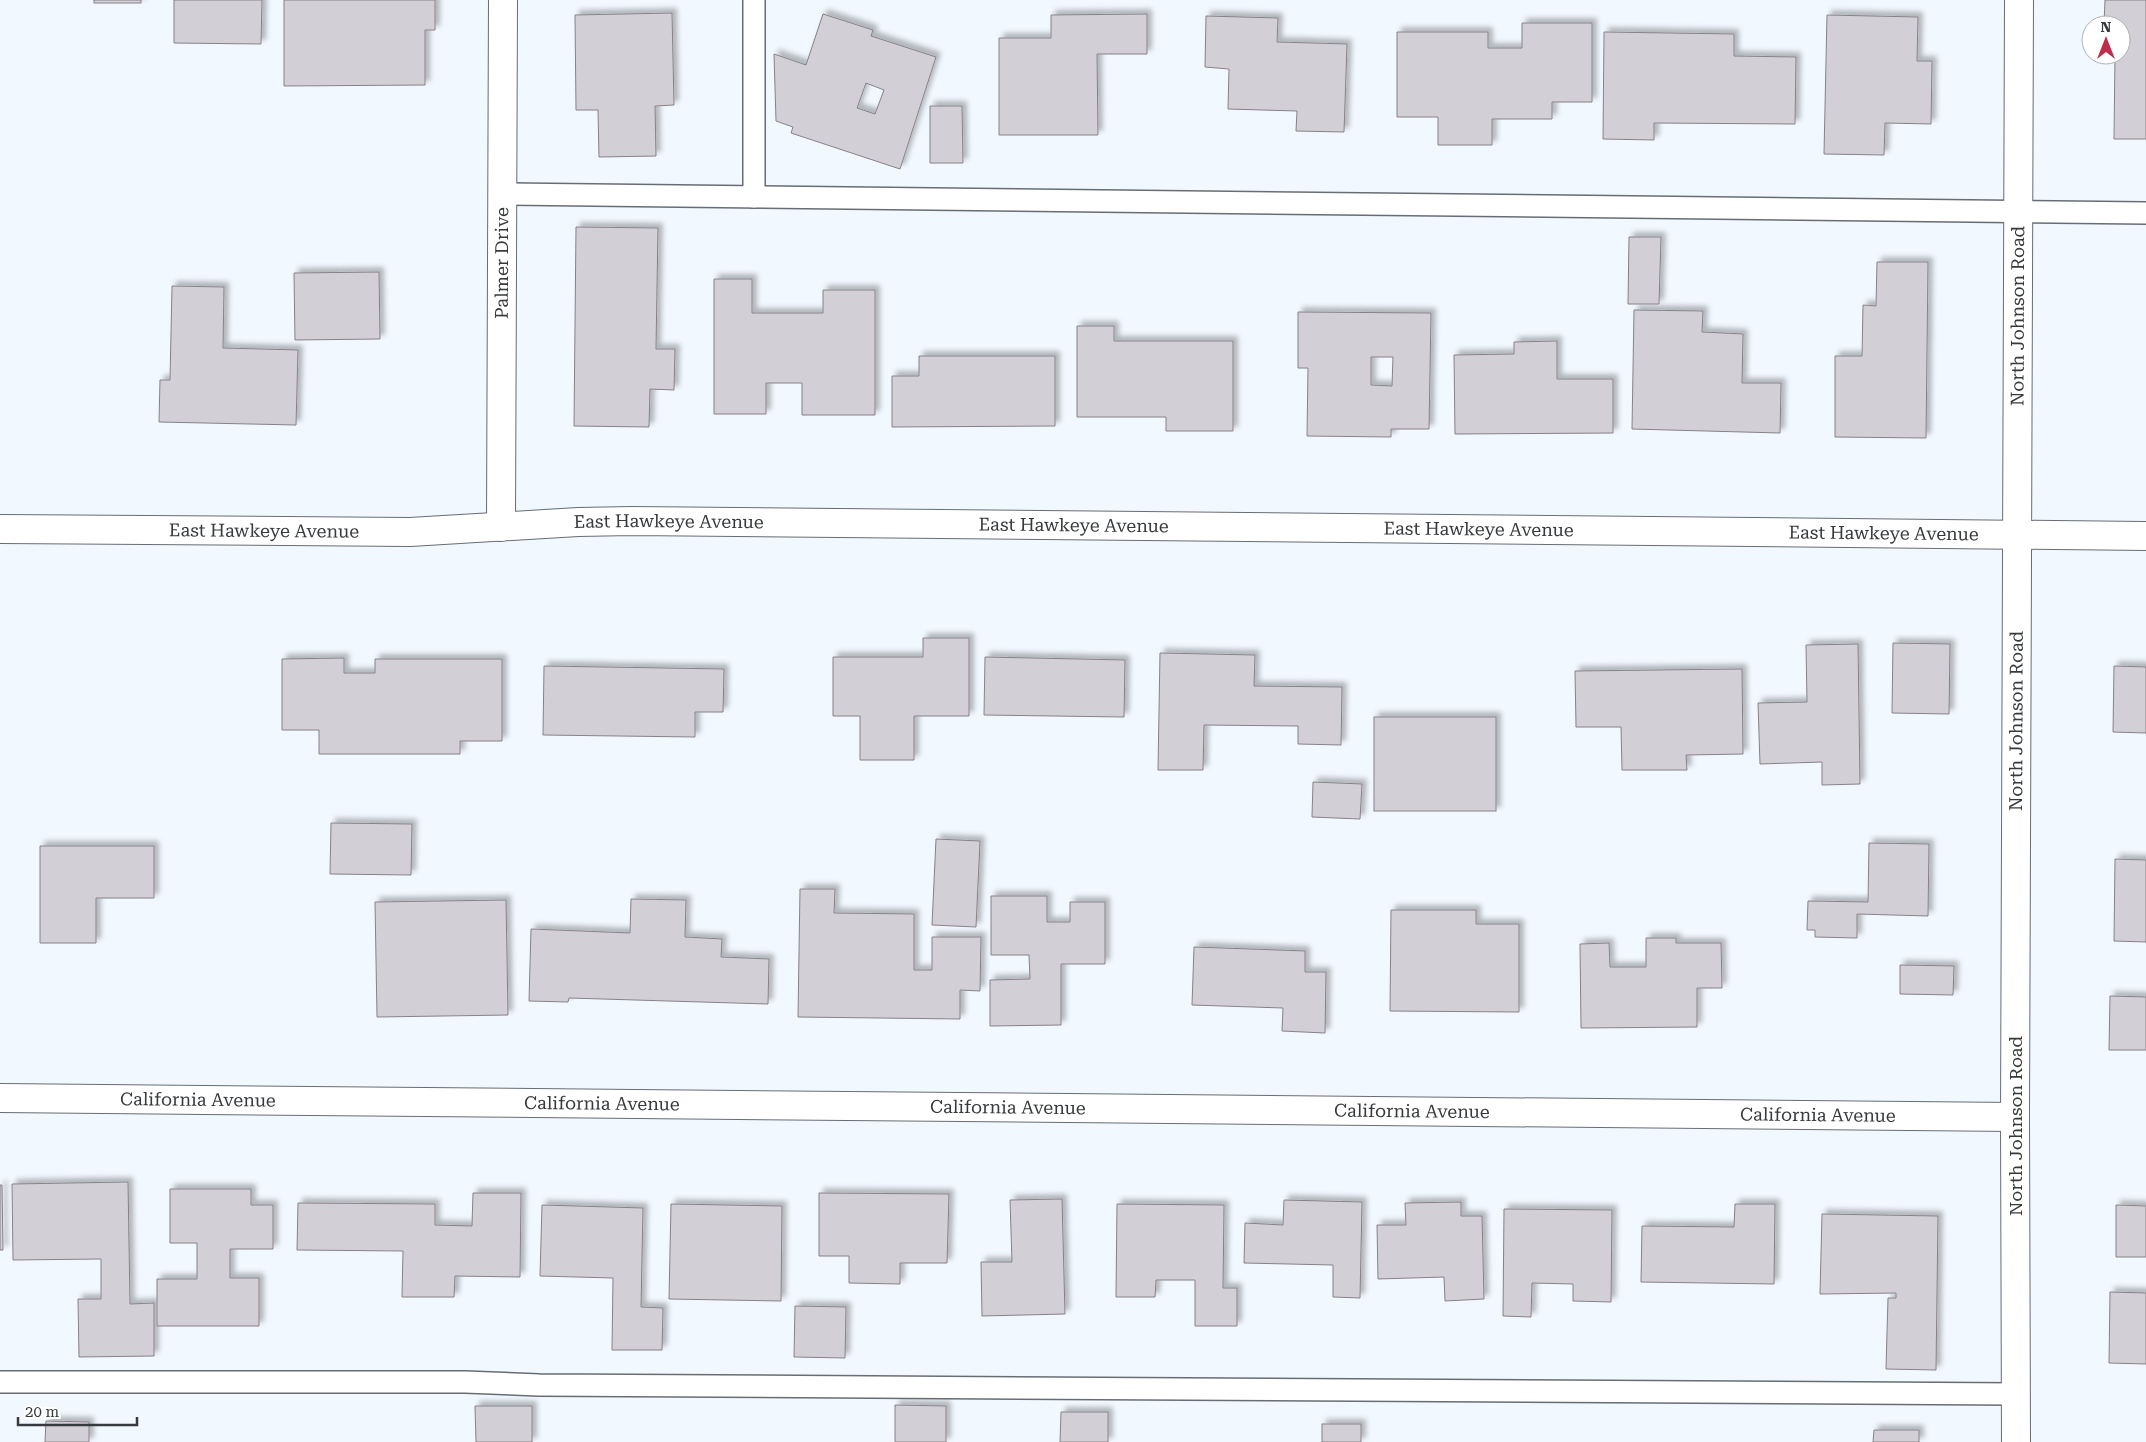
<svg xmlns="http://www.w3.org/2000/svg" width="2146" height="1442" font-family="'Roboto Serif',serif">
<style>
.building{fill:#d3cfd6;stroke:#868288;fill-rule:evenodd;filter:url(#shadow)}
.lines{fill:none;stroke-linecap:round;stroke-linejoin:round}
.lane-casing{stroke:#676d73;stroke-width:24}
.street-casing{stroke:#676d73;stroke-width:30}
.secondary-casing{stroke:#676d73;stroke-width:30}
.lane{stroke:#fff;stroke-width:21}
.street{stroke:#fff;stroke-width:28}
.secondary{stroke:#fff;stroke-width:28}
.labels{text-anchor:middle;stroke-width:4;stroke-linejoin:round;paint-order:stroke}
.street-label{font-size:18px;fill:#373a3c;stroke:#fff}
</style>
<defs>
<filter id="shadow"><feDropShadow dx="4.5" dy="-4.5" stdDeviation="2.5" flood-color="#0004"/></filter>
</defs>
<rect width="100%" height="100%" fill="#f2f8ff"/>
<g class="building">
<rect x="94" y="0" width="47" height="3"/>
<polygon points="174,0 262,0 261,44 174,43"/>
<polygon points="284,0 435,0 435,30 425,30 425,85 284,86"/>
<polygon points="2105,0 2146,0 2146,139 2114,139 2115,55 2121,55 2121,25 2104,25"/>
<polygon points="672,13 674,105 655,106 656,156 599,157 598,110 576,110 575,15"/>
<path d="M 823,14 L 873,30 L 871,36 L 936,57 L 900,169 L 791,133 L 793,127 L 776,121 L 774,54 L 806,65 ZM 866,83 L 884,90 L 875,114 L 857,108 Z"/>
<polygon points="1147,14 1147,54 1097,54 1098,135 999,135 999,38 1051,38 1051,15"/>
<polygon points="1827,15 1918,17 1917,61 1932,61 1931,124 1885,123 1884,155 1824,154"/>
<polygon points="1206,16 1278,18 1277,42 1347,44 1344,132 1296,131 1297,111 1228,109 1229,69 1205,67"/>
<polygon points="1522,23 1592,23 1592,102 1552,102 1552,119 1492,119 1492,145 1438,145 1438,117 1397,117 1397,32 1488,32 1488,48 1522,48"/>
<polygon points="1604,32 1734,34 1734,56 1796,57 1795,124 1654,123 1654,140 1603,139"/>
<polygon points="930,106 962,106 963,163 930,163"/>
<polygon points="576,227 658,228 656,349 675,349 674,390 650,389 649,427 574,426"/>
<polygon points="1629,237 1661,237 1659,304 1628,304"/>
<polygon points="1877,262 1928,262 1926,438 1835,437 1835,356 1862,356 1863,305 1876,306"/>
<polygon points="379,272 380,339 295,340 294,273"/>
<polygon points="714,279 752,279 752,313 823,313 823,290 875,290 875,415 802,415 802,383 766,383 766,414 714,414"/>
<polygon points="172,286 224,287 223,348 298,350 296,425 159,422 160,380 170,380"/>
<polygon points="1634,310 1703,311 1702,332 1743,334 1742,383 1781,383 1780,433 1632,429"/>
<path d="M 1298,312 L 1431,313 L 1429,429 L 1391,429 L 1391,437 L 1307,436 L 1308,368 L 1298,368 ZM 1371,357 L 1393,357 L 1392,386 L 1371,385 Z"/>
<polygon points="1077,326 1114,326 1114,341 1233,341 1233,431 1166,431 1166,417 1077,417"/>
<polygon points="1557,341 1557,379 1613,379 1613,433 1455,434 1454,355 1514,354 1514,342"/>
<polygon points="919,356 1055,356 1055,426 892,427 892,376 919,376"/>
<polygon points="923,638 969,638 969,716 914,716 914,760 860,760 860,716 833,716 833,657 923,657"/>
<polygon points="1893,643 1950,644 1949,714 1892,713"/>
<polygon points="1858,644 1860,784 1822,785 1822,762 1760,764 1758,703 1807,702 1806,645"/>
<polygon points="1160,653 1255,655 1254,686 1342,687 1341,745 1298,744 1298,726 1204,725 1203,770 1158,770"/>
<polygon points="985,657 1125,660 1124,717 984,715"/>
<polygon points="344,658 344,673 375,673 375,659 502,659 502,741 460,741 460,754 319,754 319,730 282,730 282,659"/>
<polygon points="544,666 724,669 723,712 695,712 695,737 543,735"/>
<polygon points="2114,666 2146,667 2146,733 2113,732"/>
<polygon points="1742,669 1743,754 1686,755 1687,770 1622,770 1621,727 1576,727 1575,671"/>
<rect x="1374" y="717" width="122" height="94"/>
<polygon points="1313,782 1362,784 1360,819 1312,817"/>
<polygon points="331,823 412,824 411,875 330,874"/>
<polygon points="936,839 980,841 976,927 932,925"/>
<polygon points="1869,843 1929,844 1928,916 1857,914 1857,938 1815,937 1815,930 1807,930 1808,901 1868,902"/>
<polygon points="40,846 154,846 154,898 96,898 96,943 40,943"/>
<polygon points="2115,859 2146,860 2146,942 2114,941"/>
<polygon points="800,889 835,889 834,913 914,914 914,970 932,970 932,937 981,937 980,991 960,990 960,1019 798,1017"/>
<polygon points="991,896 1047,896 1047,922 1070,922 1070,902 1105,902 1105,964 1061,964 1061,1025 990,1026 990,980 1030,979 1029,955 991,955"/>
<polygon points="631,899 686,900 685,937 722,939 721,957 769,959 768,1004 569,998 568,1002 529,1001 531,929 630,933"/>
<polygon points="506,900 508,1015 377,1017 375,902"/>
<polygon points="1391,910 1476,910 1476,924 1519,924 1519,1012 1390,1011"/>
<polygon points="1646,938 1676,938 1676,943 1721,943 1722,988 1697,988 1697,1027 1581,1028 1580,944 1609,943 1610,967 1646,967"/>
<polygon points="1194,947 1305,951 1305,972 1326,972 1325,1033 1282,1031 1283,1008 1192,1005"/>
<polygon points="1900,965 1954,966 1953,995 1900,994"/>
<polygon points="2110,996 2146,997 2146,1050 2109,1050"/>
<polygon points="128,1182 130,1304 154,1303 154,1356 79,1357 78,1299 101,1299 101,1259 13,1260 12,1184"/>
<polygon points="0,1185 2,1185 3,1250 0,1250"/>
<polygon points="170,1189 251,1189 251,1205 273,1205 273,1249 230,1249 230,1278 259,1278 259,1326 157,1326 157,1279 197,1279 197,1243 170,1243"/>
<polygon points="473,1193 521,1193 520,1277 455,1276 454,1297 402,1297 403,1251 297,1250 298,1203 435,1204 435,1225 472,1226"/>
<polygon points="819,1193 949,1194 947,1263 900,1263 900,1284 849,1283 849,1256 819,1256"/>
<polygon points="1062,1199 1065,1314 982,1316 981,1262 1012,1262 1010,1200"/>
<polygon points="1284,1200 1362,1202 1360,1298 1333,1297 1333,1265 1244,1263 1245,1223 1283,1225"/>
<polygon points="1461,1202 1461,1216 1482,1216 1484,1299 1445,1301 1444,1277 1378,1279 1377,1225 1406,1225 1405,1203"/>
<polygon points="671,1204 782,1206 781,1301 669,1299"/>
<polygon points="1117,1204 1224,1205 1223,1288 1237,1288 1237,1326 1195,1326 1195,1280 1156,1280 1155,1297 1116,1297"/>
<polygon points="1735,1204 1775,1204 1774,1284 1641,1282 1642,1226 1734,1227"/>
<polygon points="542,1205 643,1208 641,1307 663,1308 662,1350 612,1350 613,1278 540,1276"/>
<polygon points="2116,1205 2146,1206 2146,1257 2116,1257"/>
<polygon points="1504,1209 1612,1210 1611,1302 1573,1301 1573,1284 1532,1283 1531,1317 1503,1316"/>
<polygon points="1822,1214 1938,1216 1936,1370 1886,1369 1888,1298 1896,1298 1896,1293 1820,1294"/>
<polygon points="2110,1292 2146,1293 2146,1364 2109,1363"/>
<polygon points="795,1306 846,1307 845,1358 794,1357"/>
<polygon points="895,1405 946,1406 946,1442 895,1442"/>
<polygon points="475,1406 532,1406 532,1442 476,1442"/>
<polygon points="1061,1412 1108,1412 1108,1442 1060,1442"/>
<polygon points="46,1421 89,1422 89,1442 45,1442"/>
<rect x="1322" y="1424" width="39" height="18"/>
<polygon points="1874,1430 1919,1430 1919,1442 1873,1442"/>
</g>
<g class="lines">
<g class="lane-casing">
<g id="lane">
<polyline points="754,0 754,197"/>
<polyline points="501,194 2146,213"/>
<polyline points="0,1382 465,1382 539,1385 2016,1394"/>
</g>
</g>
<g class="street-casing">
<g id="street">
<path id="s1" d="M 501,527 L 503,0"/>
<path id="s2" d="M 0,1098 L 2015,1117"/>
<path id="s3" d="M 2016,1442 L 2015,1117 L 2019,0"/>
</g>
</g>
<g class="secondary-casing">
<g id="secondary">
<path id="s4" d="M 0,529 L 410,532 L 578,522 L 632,521 L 2146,536"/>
</g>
</g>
<use href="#lane" class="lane"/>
<use href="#street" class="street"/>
<use href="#secondary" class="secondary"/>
</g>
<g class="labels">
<g class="street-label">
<text dy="6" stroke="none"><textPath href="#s1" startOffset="264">Palmer Drive</textPath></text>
<text dy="6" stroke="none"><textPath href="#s3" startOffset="1126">North Johnson Road</textPath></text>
<text dy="6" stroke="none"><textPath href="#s4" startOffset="669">East Hawkeye Avenue</textPath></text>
<text dy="6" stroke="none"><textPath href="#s4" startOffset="1074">East Hawkeye Avenue</textPath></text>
<text dy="6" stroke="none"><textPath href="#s4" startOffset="1479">East Hawkeye Avenue</textPath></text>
<text dy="6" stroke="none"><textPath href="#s4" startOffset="264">East Hawkeye Avenue</textPath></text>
<text dy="6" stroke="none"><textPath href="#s4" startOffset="1884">East Hawkeye Avenue</textPath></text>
<text dy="6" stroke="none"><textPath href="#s3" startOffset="721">North Johnson Road</textPath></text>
<text dy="6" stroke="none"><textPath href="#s2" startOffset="198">California Avenue</textPath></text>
<text dy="6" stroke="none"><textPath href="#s2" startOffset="602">California Avenue</textPath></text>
<text dy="6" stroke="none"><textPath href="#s2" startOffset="1008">California Avenue</textPath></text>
<text dy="6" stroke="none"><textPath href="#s2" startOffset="1412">California Avenue</textPath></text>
<text dy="6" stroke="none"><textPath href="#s2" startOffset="1818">California Avenue</textPath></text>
<text transform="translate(2016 1126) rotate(-90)" y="6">North Johnson Road</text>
</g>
</g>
<g transform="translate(2106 40)"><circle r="24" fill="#ffffff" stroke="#afb0b1"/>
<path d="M0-4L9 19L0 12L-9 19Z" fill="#be2d4a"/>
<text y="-8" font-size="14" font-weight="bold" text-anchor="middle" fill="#373a3c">N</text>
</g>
<path d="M18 1417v8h119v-8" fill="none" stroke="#373a3c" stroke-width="2.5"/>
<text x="25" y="1417" font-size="15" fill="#373a3c" stroke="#ffffff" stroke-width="4" paint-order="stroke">20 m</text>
</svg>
